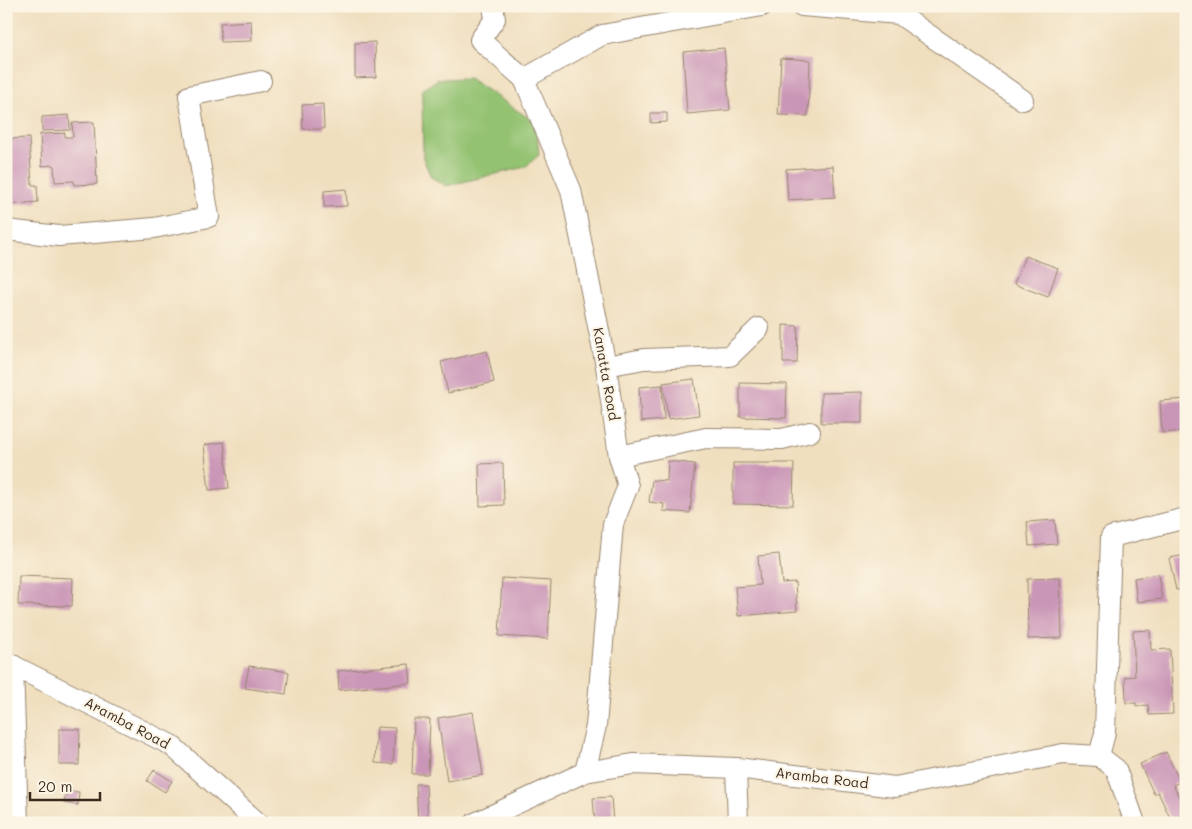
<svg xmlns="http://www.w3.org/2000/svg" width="1192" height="829" font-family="Mali,sans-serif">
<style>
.green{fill:#93c271;stroke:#677648}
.building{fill:#ca96b7}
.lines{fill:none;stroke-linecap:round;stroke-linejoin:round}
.street-casing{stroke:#96846e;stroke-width:22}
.street{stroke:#fff;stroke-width:20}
.labels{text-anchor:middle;stroke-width:4.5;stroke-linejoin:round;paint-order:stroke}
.street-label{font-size:14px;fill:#3b2a1e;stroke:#fcf5e5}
</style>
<rect width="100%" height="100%" fill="#fcf5e5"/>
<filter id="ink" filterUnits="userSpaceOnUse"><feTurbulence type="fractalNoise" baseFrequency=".02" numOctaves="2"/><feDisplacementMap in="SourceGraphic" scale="10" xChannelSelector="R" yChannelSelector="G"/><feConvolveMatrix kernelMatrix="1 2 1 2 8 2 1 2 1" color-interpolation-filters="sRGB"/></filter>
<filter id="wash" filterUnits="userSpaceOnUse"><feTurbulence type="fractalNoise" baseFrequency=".0096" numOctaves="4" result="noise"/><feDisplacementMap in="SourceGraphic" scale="20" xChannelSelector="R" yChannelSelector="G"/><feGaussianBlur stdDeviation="1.12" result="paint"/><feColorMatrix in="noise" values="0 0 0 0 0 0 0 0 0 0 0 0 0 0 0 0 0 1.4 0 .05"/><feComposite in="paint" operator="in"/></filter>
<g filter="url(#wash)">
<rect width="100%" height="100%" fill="#f0dfbf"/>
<polygon class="green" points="469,78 536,123 539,155 525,167 446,186 431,177 423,158 422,90 438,79"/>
<g id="blocks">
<g class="building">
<polygon points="251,21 252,41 221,42 220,23"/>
<polygon points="375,42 376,77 355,78 355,43"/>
<polygon points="724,48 730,110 687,114 683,52"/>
<polygon points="781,58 810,60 808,116 778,115"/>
<polygon points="323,104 324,129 303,129 302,105"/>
<polygon points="651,113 667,113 667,122 651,123"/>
<polygon points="69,115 70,130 42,131 42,117"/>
<polygon points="94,122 97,184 74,185 74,181 55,182 54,165 42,166 40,134 65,133 65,137 73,137 72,123"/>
<polygon points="29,138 32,185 37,185 38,202 6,205 6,139"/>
<polygon points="833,166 835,197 788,200 786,169"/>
<polygon points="346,189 347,206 324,207 324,191"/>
<polygon points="1025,256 1058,268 1048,297 1014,284"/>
<polygon points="783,325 798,326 797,363 783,363"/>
<polygon points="487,351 494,382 448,393 441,362"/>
<polygon points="694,379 699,415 668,419 663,383"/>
<polygon points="740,383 787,384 786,418 740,417"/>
<polygon points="662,385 664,420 641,422 639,387"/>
<polygon points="862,392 862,423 821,423 821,393"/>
<polygon points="1186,399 1186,431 1162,433 1160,401"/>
<polygon points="224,442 229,488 209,490 204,445"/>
<polygon points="668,461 695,464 690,513 663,511 664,504 649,502 652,480 667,481"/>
<polygon points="503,463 504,505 480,506 479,464"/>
<polygon points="733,463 794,463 793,505 733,504"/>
<polygon points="1055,520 1057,544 1029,546 1027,522"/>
<polygon points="779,554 782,583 795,582 797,611 738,616 735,587 760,585 758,556"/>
<polygon points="1186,555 1186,588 1176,590 1169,558"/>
<polygon points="1158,574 1162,599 1137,602 1134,578"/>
<polygon points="19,576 73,578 72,606 18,605"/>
<polygon points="502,578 551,581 548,639 499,636"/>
<polygon points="1060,578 1062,638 1028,639 1027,579"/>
<polygon points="1150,630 1151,650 1170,649 1173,714 1149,715 1148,705 1136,706 1136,703 1126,703 1125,677 1135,676 1133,631"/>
<polygon points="409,664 411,683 339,690 338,671"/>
<polygon points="249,666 289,672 286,694 245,688"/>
<polygon points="473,712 483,775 447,781 438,718"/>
<polygon points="414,719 430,719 428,774 412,774"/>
<polygon points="377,727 395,728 393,764 375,763"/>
<polygon points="59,729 80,729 79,765 59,765"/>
<polygon points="1166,752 1180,782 1173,785 1186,812 1171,820 1158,792 1154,794 1140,764"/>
<polygon points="154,770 172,781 165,792 147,781"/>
<polygon points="416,784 426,784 428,823 418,823"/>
<polygon points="66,791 79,792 78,805 64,803"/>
<polygon points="611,797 613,823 595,823 593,798"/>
</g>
</g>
</g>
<g filter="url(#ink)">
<use href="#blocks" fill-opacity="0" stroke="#96846e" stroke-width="1"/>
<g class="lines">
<g class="street-casing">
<g id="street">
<polyline points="493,6 495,19 480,40 524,79 571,190 606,366 619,456 628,486 613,524 596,726 585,772"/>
<polyline points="802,6 899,14 1023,100"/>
<polyline points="524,79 602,35 762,6"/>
<polyline points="6,230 59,236 154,228 209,217 189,96 261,81"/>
<polyline points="606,366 644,359 730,356 759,328"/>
<polyline points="619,456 706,438 782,439 810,432"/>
<polyline points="6,662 171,745 258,823"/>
<polyline points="13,665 18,823"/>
<polyline points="1099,756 1105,733 1111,537 1186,518"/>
<polyline points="736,768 738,823"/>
<polyline points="475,823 585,772 633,764 736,768 895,787 1063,754 1099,756 1116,769 1135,823"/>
</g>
</g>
<use href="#street" class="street"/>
</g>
</g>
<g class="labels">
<g class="street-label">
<text transform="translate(606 374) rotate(80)" y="5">Kanatta Road</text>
<text transform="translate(127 723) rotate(28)" y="5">Aramba Road</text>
<text transform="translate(822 778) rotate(7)" y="5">Aramba Road</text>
</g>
</g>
<rect width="1192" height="829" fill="none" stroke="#fcf5e5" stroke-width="25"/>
<path d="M30 792v8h70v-8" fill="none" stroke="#3b2a1e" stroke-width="2.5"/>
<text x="38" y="792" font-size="15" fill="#3b2a1e" stroke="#fcf5e5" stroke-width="4" paint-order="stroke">20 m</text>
</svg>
